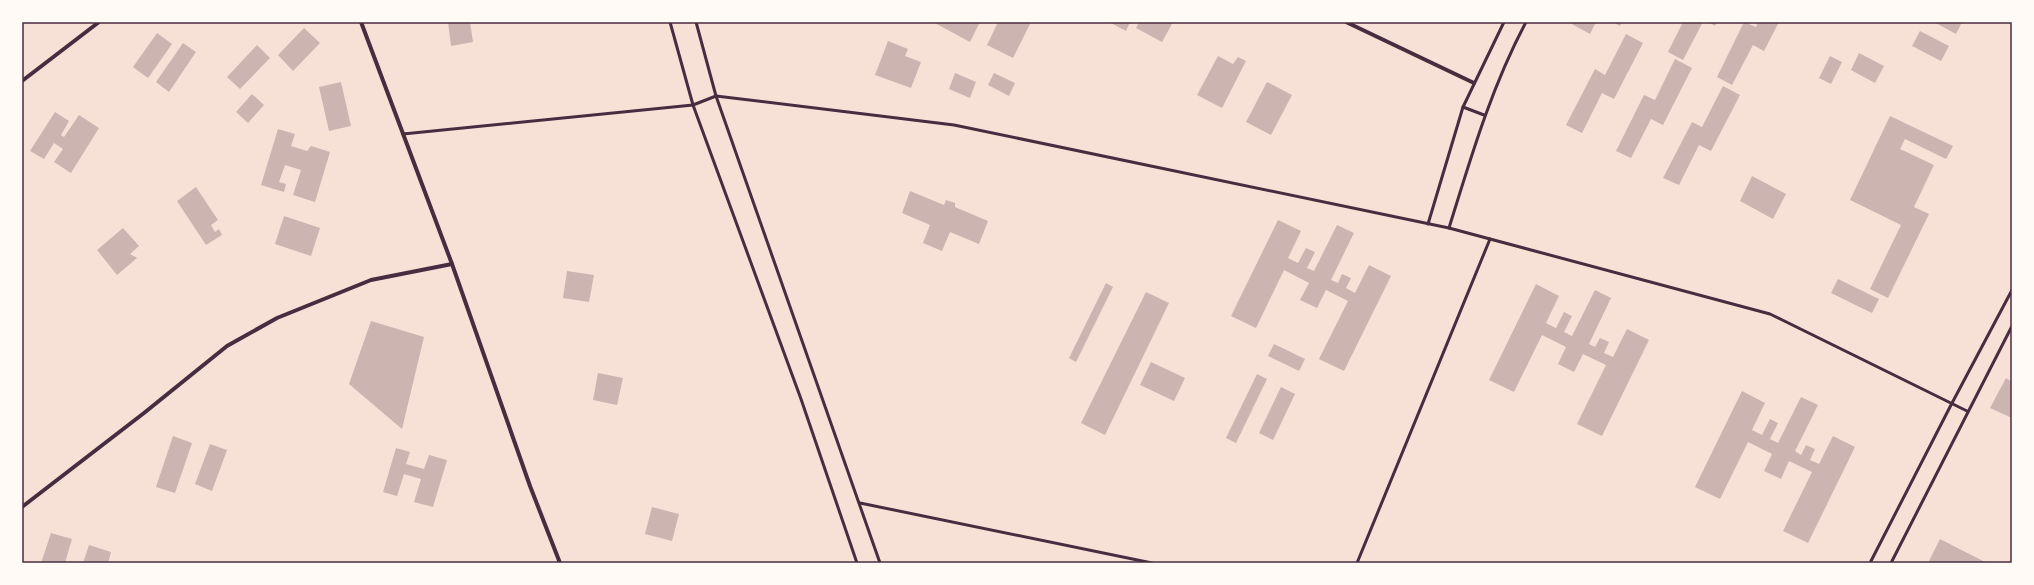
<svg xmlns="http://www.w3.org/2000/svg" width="2034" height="585" font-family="'Asap Condensed',sans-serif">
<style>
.building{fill:#ccb4b1}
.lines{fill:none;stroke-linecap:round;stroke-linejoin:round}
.service{stroke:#4a2c40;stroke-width:3}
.minor{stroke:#4a2c40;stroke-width:4}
.neatline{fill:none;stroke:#4a2c40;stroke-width:1.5}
</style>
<rect width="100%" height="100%" fill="#f7e1d7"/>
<g class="building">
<polygon points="448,22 470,22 473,42 451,46"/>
<polygon points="933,22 980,22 970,42"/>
<polygon points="998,22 1031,22 1013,58 987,45"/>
<polygon points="1109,22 1130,22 1126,31"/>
<polygon points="1139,22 1173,22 1162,42 1136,28"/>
<polygon points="1568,22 1596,22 1590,34"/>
<polygon points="1613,22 1622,22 1620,26"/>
<polygon points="1683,22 1703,22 1683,60 1668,52"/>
<polygon points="1708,22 1717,22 1715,26"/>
<polygon points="1744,22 1756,27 1758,22 1779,22 1764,51 1753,45 1732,85 1717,77"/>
<polygon points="1934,22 1962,22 1956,34"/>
<polygon points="304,28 320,43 293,71 278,55"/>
<polygon points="1920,31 1949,46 1941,61 1912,46"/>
<polygon points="157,33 172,44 148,78 133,67"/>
<polygon points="1626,34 1643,43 1614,99 1602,93 1582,133 1566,125 1595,69 1605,75"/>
<polygon points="888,41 908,49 905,56 921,62 911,88 875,75"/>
<polygon points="183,43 196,52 169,92 156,82"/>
<polygon points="257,45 270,58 240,89 227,77"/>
<polygon points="1859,53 1884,66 1875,83 1851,70"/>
<polygon points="1218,56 1233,64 1238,57 1246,61 1222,108 1197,95"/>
<polygon points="1830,56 1842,62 1831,84 1819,78"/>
<polygon points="1675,59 1692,68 1663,125 1651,119 1631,158 1616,151 1644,95 1655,100"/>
<polygon points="955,73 976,82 970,98 949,89"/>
<polygon points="994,73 1015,83 1009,96 988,85"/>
<polygon points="341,82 351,126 329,131 319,87"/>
<polygon points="1267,82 1292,95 1271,135 1246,122"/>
<polygon points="1723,86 1740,95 1711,151 1699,145 1679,185 1663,178 1692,122 1702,127"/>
<polygon points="252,94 264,105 248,123 236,112"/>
<polygon points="55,112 69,121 61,135 64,137 79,115 99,128 71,173 54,162 63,149 54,143 44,159 30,151"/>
<polygon points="1890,116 1953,146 1946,159 1905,139 1900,149 1934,165 1914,207 1929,214 1888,298 1870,289 1901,225 1850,200"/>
<polygon points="278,129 295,134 291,146 307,151 311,146 330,152 315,202 293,195 301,170 285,165 279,182 286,184 284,192 261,185"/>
<polygon points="1752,176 1786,194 1773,219 1740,201"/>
<polygon points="196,187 218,220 211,225 215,232 219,229 222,235 206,245 177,201"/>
<polygon points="910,191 944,205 946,200 955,203 955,207 988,221 979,244 950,232 942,251 923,243 930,225 902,213"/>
<polygon points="284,216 320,228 311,256 275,244"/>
<polygon points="1278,220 1301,231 1288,258 1298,263 1306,248 1315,252 1307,268 1314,271 1337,225 1354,233 1331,280 1338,283 1342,274 1351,278 1346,288 1355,293 1369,265 1391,276 1344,371 1319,359 1348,301 1326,290 1317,308 1300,300 1309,283 1284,270 1256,328 1231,316"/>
<polygon points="123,228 139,246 130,254 137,258 117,275 97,250"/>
<polygon points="567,271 594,275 589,302 563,298"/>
<polygon points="1838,279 1879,299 1872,313 1831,293"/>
<polygon points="1106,283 1113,287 1076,362 1069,358"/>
<polygon points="1536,284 1559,296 1546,323 1556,328 1564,312 1572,316 1564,332 1572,336 1595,290 1611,298 1589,344 1595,347 1600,338 1609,342 1604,353 1613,357 1627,329 1649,340 1602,436 1577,424 1606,365 1583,354 1574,372 1558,364 1566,347 1542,335 1514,392 1489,380"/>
<polygon points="1146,292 1169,303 1105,435 1081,423"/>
<polygon points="371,321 424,337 402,429 349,384"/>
<polygon points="1274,344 1305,359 1299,371 1268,356"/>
<polygon points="1151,362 1185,378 1174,401 1140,385"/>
<polygon points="598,373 623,378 617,405 593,400"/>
<polygon points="1257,374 1267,379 1236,443 1226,438"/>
<polygon points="2006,378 2012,382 2012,418 1990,408"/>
<polygon points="1281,387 1295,394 1273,440 1259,433"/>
<polygon points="1742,391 1765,403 1752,430 1762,435 1770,419 1778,423 1770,439 1778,443 1801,397 1818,405 1795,451 1801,455 1806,445 1815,449 1810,460 1819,464 1833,436 1855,447 1808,543 1783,531 1812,472 1789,461 1781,479 1764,471 1772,454 1748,442 1720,499 1695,487"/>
<polygon points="173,436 192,443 175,493 156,487"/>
<polygon points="210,444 227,450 212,491 195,484"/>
<polygon points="396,448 410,452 406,464 424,469 429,455 447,460 433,507 414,502 421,479 404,474 397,496 383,492"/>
<polygon points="652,507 679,514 672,541 645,534"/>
<polygon points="51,533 72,539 65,563 41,563"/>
<polygon points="1940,539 1987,563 1928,563"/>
<polygon points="89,545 111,552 108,563 83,563"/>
</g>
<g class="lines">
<g class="service">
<polyline points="670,22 693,105 801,399 857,563"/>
<polyline points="696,22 716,96 880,563"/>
<polyline points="1463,107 1484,115"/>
<polyline points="403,134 693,105 716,96 954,125 1449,228 1770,314 1967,411"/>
<polyline points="1428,224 1463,107 1504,22"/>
<path d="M 1449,228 C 1471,157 1491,88 1526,22"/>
<polyline points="860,503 1152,563"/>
<polyline points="1357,563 1490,239"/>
<polyline points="1870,563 1951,405 2012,290"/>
<polyline points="1891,563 2012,326"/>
</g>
<g class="minor">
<polyline points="361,22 452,264 530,486 560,563"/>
<polyline points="1346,22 1474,83"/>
<polyline points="22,81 99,22"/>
<polyline points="22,507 144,413 227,346 277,318 371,280 452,264"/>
</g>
</g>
<rect width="2034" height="585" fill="none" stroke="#fffaf5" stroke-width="46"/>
<rect x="23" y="23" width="1988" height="539" class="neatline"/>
</svg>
